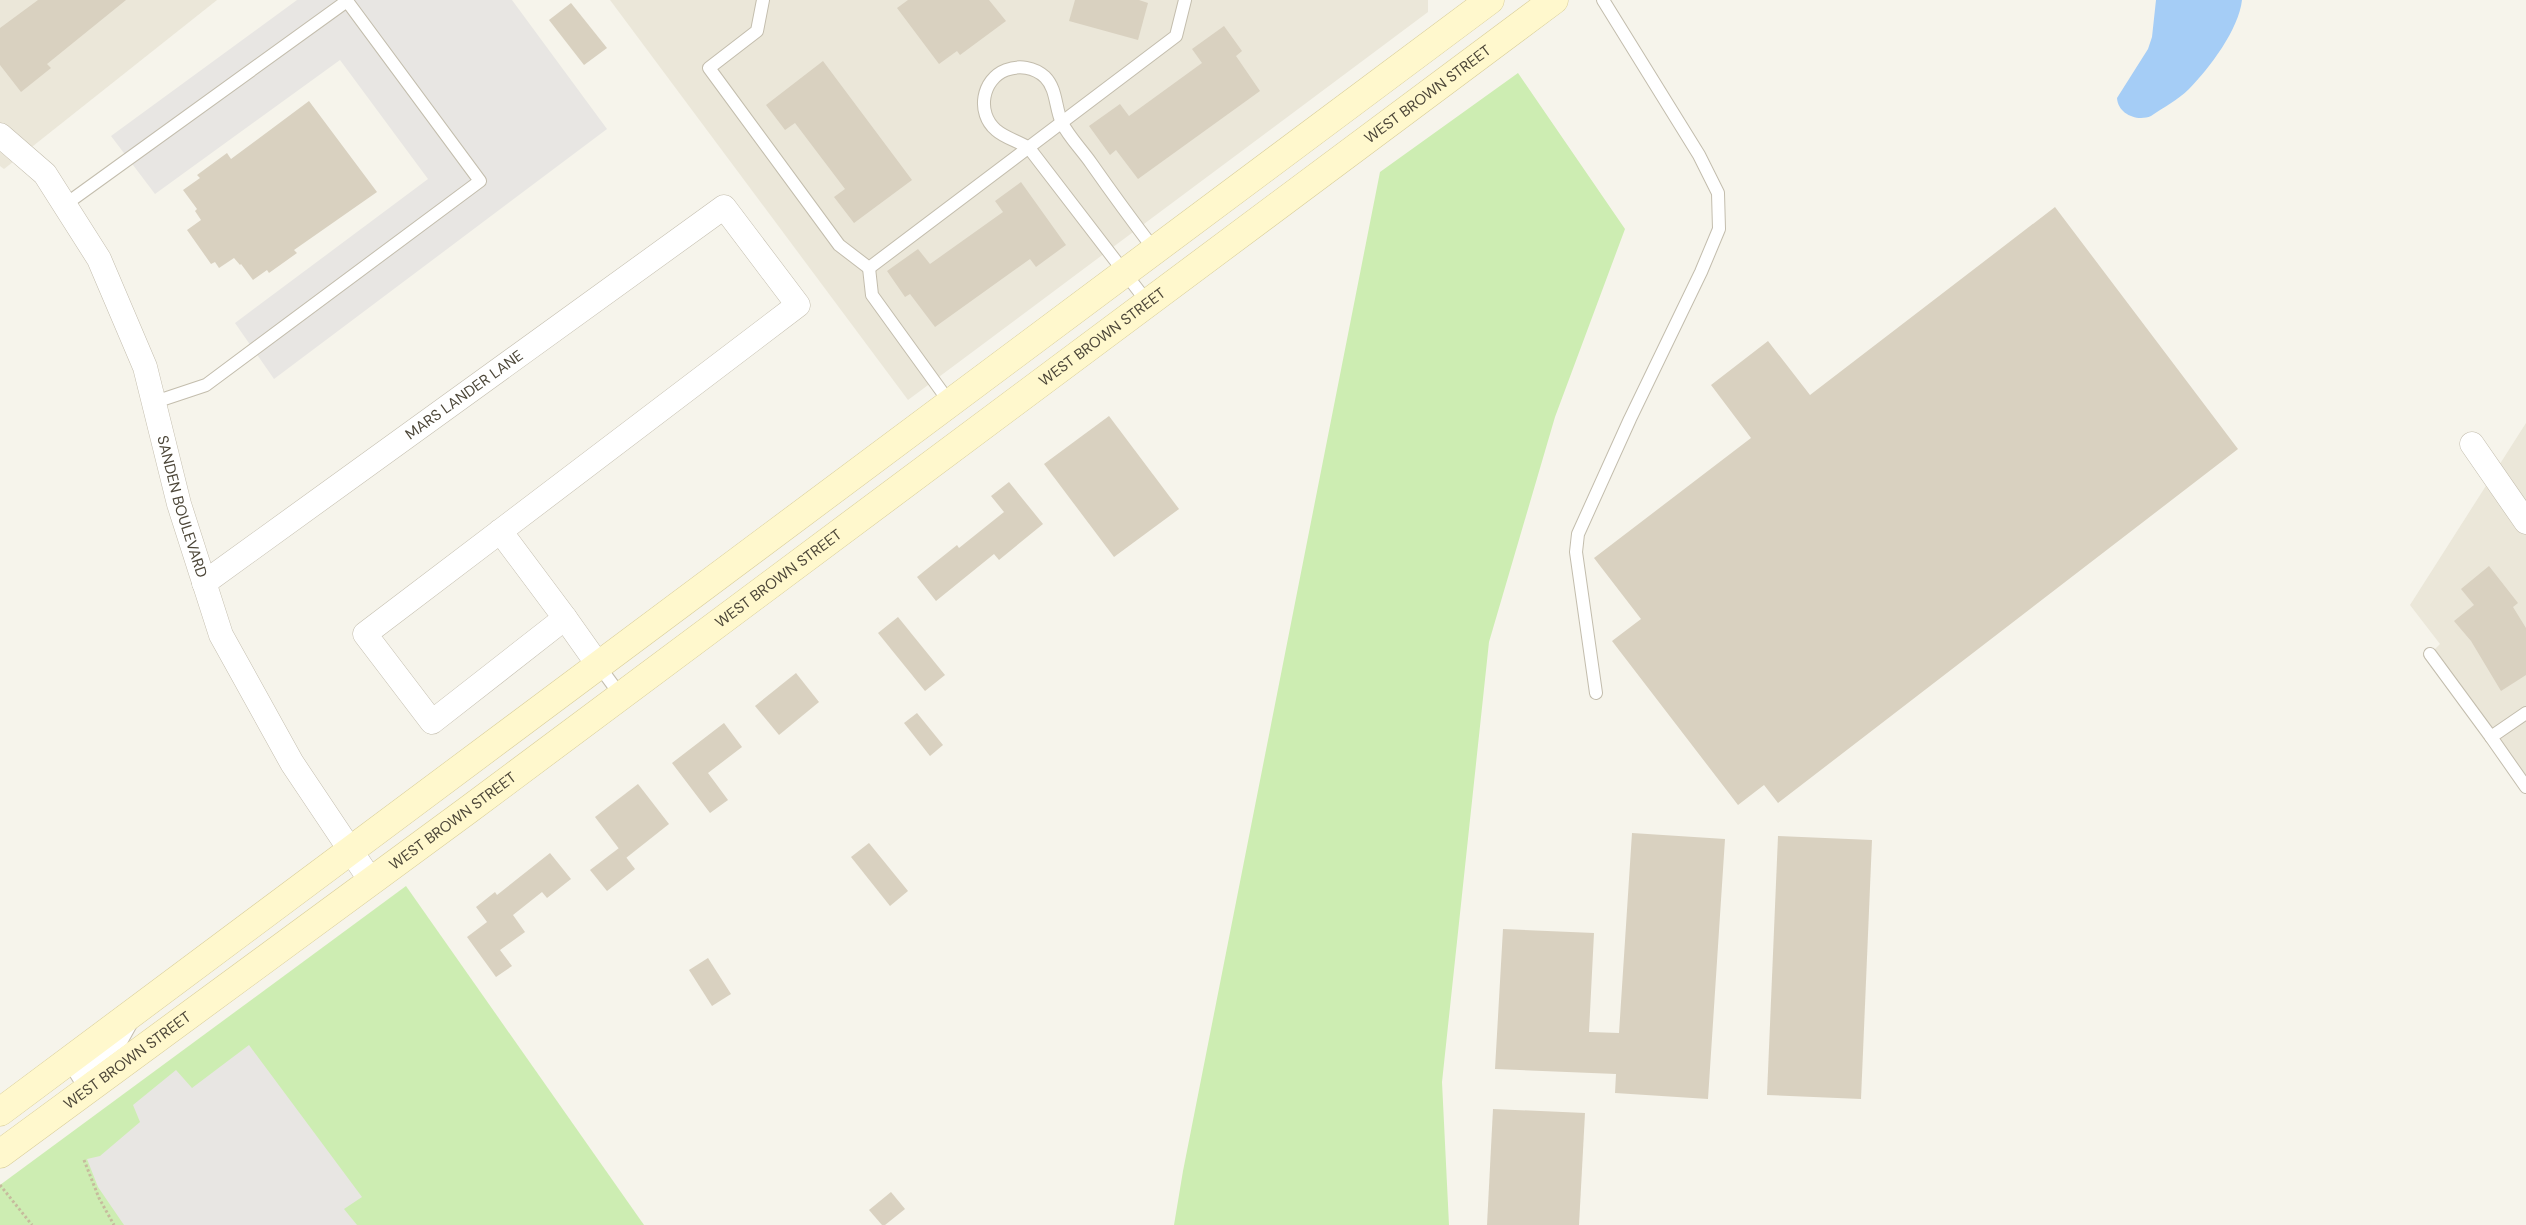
<svg xmlns="http://www.w3.org/2000/svg" width="2526" height="1225" font-family="'DM Sans',sans-serif">
<style>
.residential{fill:#ebe7d9}
.green{fill:#cdedb2}
.parking{fill:#e8e6e3}
.water{fill:#a5cdf6}
.building{fill:#d9d1c0}
.lines{fill:none;stroke-linecap:round;stroke-linejoin:round}
.service-casing{stroke:#c3bdad;stroke-width:14}
.minor-casing{stroke:#c3bdad;stroke-width:25}
.secondary-casing{stroke:#d9ce99;stroke-width:29}
.path{stroke:#c6bb9d;stroke-width:3;stroke-dasharray:2.5 2.5;stroke-linecap:butt}
.service{stroke:#fff;stroke-width:12}
.minor{stroke:#fff;stroke-width:24}
.secondary{stroke:#fff8cd;stroke-width:28}
.labels{text-anchor:middle;stroke-width:5;stroke-linejoin:round;paint-order:stroke}
.street-label{font-size:15px;fill:#4c4638;stroke:#fff}
</style>
<rect width="100%" height="100%" fill="#f6f4eb"/>
<g class="residential">
<polygon points="0,0 217,0 4,169 0,166"/>
<polygon points="610,0 1428,0 1428,12 908,400"/>
<polygon points="2526,423 2526,788 2430,654 2440,644 2410,605"/>
</g>
<g class="green">
<polygon points="1518,73 1625,229 1555,417 1489,642 1442,1082 1449,1225 1174,1225 1183,1171 1380,172"/>
<polygon points="406,886 644,1225 0,1225 0,1185"/>
</g>
<g class="parking">
<polygon points="297,0 512,0 607,129 274,379 235,323 428,179 340,60 155,194 111,136"/>
<polygon points="249,1045 362,1197 344,1209 357,1225 124,1225 98,1187 87,1159 100,1156 140,1122 133,1105 176,1070 192,1088"/>
</g>
<path class="water" d="M 2156,0 L 2242,0 C 2239,29 2209,69 2189,89 C 2178,100 2164,107 2151,116 C 2137,122 2118,114 2117,98 L 2148,49 L 2152,37 Z"/>
<g class="building">
<polygon points="38,0 126,0 47,64 51,68 21,92 0,65 0,28"/>
<polygon points="908,0 989,0 1006,21 960,55 957,51 939,64 897,8"/>
<polygon points="1075,0 1139,0 1148,3 1138,40 1069,21"/>
<polygon points="571,3 607,48 584,65 549,20"/>
<polygon points="1224,26 1242,51 1236,56 1260,91 1138,179 1116,150 1110,155 1089,126 1120,104 1129,116 1202,63 1192,49"/>
<polygon points="823,61 912,180 854,223 834,197 845,189 795,123 785,130 766,105"/>
<polygon points="309,101 377,192 294,250 297,253 269,273 267,270 253,280 241,264 240,265 234,258 219,268 215,262 211,264 187,230 201,220 195,211 197,209 183,190 200,178 197,175 227,153 231,159"/>
<polygon points="1021,182 1066,245 1036,267 1030,259 935,327 910,294 905,297 887,271 918,249 930,264 1003,212 995,201"/>
<polygon points="2055,207 2238,449 1778,803 1764,785 1738,805 1612,641 1641,619 1594,558 1751,438 1711,385 1768,341 1810,395"/>
<polygon points="1109,416 1179,509 1114,557 1044,464"/>
<polygon points="1009,482 1043,524 999,560 994,554 936,601 917,577 957,545 959,548 1004,512 991,496"/>
<polygon points="2489,566 2518,603 2513,607 2526,628 2526,675 2501,691 2471,641 2454,621 2474,605 2461,589"/>
<polygon points="898,617 945,675 925,691 878,633"/>
<polygon points="796,673 819,702 779,735 755,706"/>
<polygon points="917,713 943,745 930,756 904,723"/>
<polygon points="724,723 742,747 708,773 728,800 710,813 672,763"/>
<polygon points="638,784 669,824 626,858 595,817"/>
<polygon points="1632,833 1725,839 1708,1099 1615,1093 1616,1074 1495,1069 1503,929 1594,933 1589,1032 1619,1033"/>
<polygon points="1778,836 1872,840 1861,1099 1767,1095"/>
<polygon points="869,843 908,891 890,906 851,857"/>
<polygon points="619,848 635,869 607,891 590,870"/>
<polygon points="550,853 571,879 547,898 542,892 513,915 525,932 500,950 512,966 496,977 467,937 487,922 476,907 495,892 497,895"/>
<polygon points="708,958 731,994 712,1006 689,970"/>
<polygon points="1493,1109 1585,1113 1579,1225 1487,1225"/>
<polygon points="891,1192 905,1209 885,1225 882,1225 869,1210"/>
</g>
<g class="lines">
<g class="service-casing">
<g id="service">
<polyline points="763,0 757,31 709,68 839,245 869,268 1176,36 1185,0"/>
<polyline points="66,204 347,1 480,181 206,385 155,402"/>
<polyline points="869,268 872,295 950,403"/>
<path d="M 1148,303 L 1029,148 C 1018,141 1005,138 996,130 C 976,113 982,79 1006,70 C 1019,65 1034,67 1045,77 C 1057,89 1055,108 1062,123 C 1069,137 1082,150 1091,163 C 1112,193 1134,223 1156,252"/>
<polyline points="2430,654 2491,737"/>
<polyline points="599,666 621,696"/>
<polyline points="1596,693 1576,552 1578,534 1630,419 1701,272 1719,229 1718,193 1699,155 1603,0"/>
<polyline points="2526,713 2491,737 2526,787"/>
<polyline points="86,1090 76,1074 122,1040 132,1022"/>
</g>
</g>
<g class="minor-casing">
<g id="minor">
<path id="s1" d="M 0,135 L 45,174 L 99,259 L 145,367 L 179,504 L 221,635 L 292,763 L 371,881"/>
<polyline points="2472,444 2526,522"/>
<path id="s2" d="M 204,583 L 724,207 L 798,305 L 365,634 L 432,722 L 565,618 L 500,531"/>
<polyline points="565,618 599,666"/>
</g>
</g>
<g class="secondary-casing">
<g id="secondary">
<polyline points="0,1112 1490,0"/>
<path id="s3" d="M 0,1154 L 468,810 L 1554,0"/>
</g>
</g>
<g class="path">
<polyline points="84,1160 99,1198 114,1225"/>
<polyline points="0,1185 32,1225"/>
</g>
<use href="#service" class="service"/>
<use href="#minor" class="minor"/>
<use href="#secondary" class="secondary"/>
</g>
<g class="labels">
<g class="street-label">
<text dy="5" stroke="none"><textPath href="#s3" startOffset="1778">WEST BROWN STREET</textPath></text>
<text dy="5" stroke="none"><textPath href="#s3" startOffset="1372">WEST BROWN STREET</textPath></text>
<text dy="5" stroke="none"><textPath href="#s2" startOffset="321">MARS LANDER LANE</textPath></text>
<text dy="5" stroke="none"><textPath href="#s1" startOffset="422">SANDEN BOULEVARD</textPath></text>
<text dy="5" stroke="none"><textPath href="#s3" startOffset="968">WEST BROWN STREET</textPath></text>
<text dy="5" stroke="none"><textPath href="#s3" startOffset="562">WEST BROWN STREET</textPath></text>
<text dy="5" stroke="none"><textPath href="#s3" startOffset="158">WEST BROWN STREET</textPath></text>
</g>
</g>
</svg>
